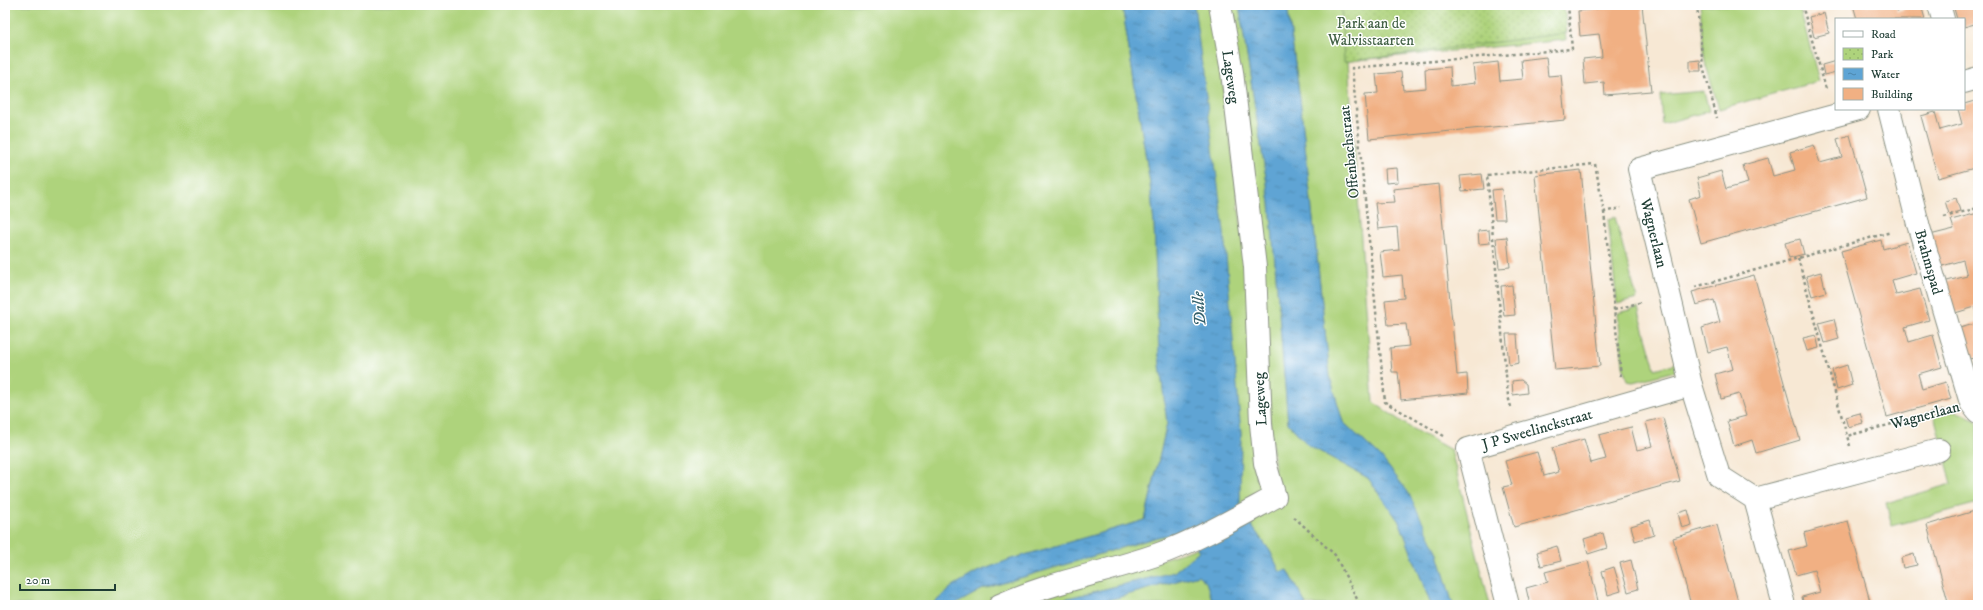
<svg xmlns="http://www.w3.org/2000/svg" width="1983" height="610" font-family="'IM FELL DW Pica',serif">
<style>
.green{fill:#aed37c;stroke:#668858}
.park{fill:url(#park-dots);stroke:#668858}
.water{fill:url(#water-ripples);stroke:#3e7084}
.building{fill:#f1b083}
.lines{fill:none;stroke-linecap:round;stroke-linejoin:round}
.pedestrian-casing{stroke:#8b9284;stroke-width:24}
.minor-casing{stroke:#8b9284;stroke-width:24}
.path{stroke:#8b9284;stroke-width:2.5;stroke-dasharray:3 3;stroke-linecap:butt}
.pedestrian{stroke:#fff;stroke-width:22}
.minor{stroke:#fff;stroke-width:22}
.labels{text-anchor:middle;stroke-width:3;stroke-linejoin:round;paint-order:stroke}
.park-label{font-size:15px;fill:#436246;stroke:#fff}
.street-label{font-size:15px;fill:#1f3d34;stroke:#fff}
.water-label{font-size:16px;font-style:italic;fill:#35616c;stroke:#fff}
</style>
<defs>
<pattern id="park-dots" width="8" height="8" patternUnits="userSpaceOnUse"><rect width="8" height="8" fill="#aed37c"/><path d="M2 2h.1M6 6h.1" fill="none" stroke="#95b66c" stroke-width="1.8" stroke-linecap="round"/></pattern>
<pattern id="water-ripples" width="26" height="14" patternUnits="userSpaceOnUse"><rect width="26" height="14" fill="#5ea4d4"/><path d="M2 4q2-2 4 0t4 0M15 11q2-2 4 0t4 0" fill="none" stroke="#4d87ad"/></pattern>
</defs>
<rect width="100%" height="100%" fill="#fff"/>
<filter id="ink" filterUnits="userSpaceOnUse"><feTurbulence type="fractalNoise" baseFrequency=".025" numOctaves="2"/><feDisplacementMap in="SourceGraphic" scale="8" xChannelSelector="R" yChannelSelector="G"/><feConvolveMatrix kernelMatrix="1 2 1 2 8 2 1 2 1" color-interpolation-filters="sRGB"/></filter>
<filter id="wash" filterUnits="userSpaceOnUse"><feTurbulence type="fractalNoise" baseFrequency=".012" numOctaves="4" result="noise"/><feDisplacementMap in="SourceGraphic" scale="16" xChannelSelector="R" yChannelSelector="G"/><feGaussianBlur stdDeviation="0.9" result="paint"/><feColorMatrix in="noise" values="0 0 0 0 0 0 0 0 0 0 0 0 0 0 0 0 0 1.4 0 .05"/><feComposite in="paint" operator="in"/></filter>
<g filter="url(#wash)">
<rect width="100%" height="100%" fill="#f7e8d4"/>
<g class="green">
<polygon points="5,5 1122,5 1150,184 1154,224 1159,356 1167,423 1145,520 1011,559 977,572 953,586 932,605 5,605"/>
<polygon points="1194,5 1213,5 1249,287 1256,479 1275,469 1226,5 1239,5 1270,203 1288,423 1308,445 1368,478 1400,523 1431,605 1306,605 1288,570 1280,572 1270,551 1251,525 1240,503 1241,433"/>
<polygon points="1287,5 1563,5 1566,40 1348,61 1373,402 1411,428 1451,450 1490,605 1453,605 1437,551 1381,457 1343,422 1330,377 1300,99"/>
<polygon points="1700,5 1799,5 1819,81 1719,109 1705,62"/>
<polygon points="1704,91 1709,111 1662,124 1660,95"/>
<polygon points="1615,217 1637,299 1617,304 1608,219"/>
<polygon points="1638,308 1655,369 1677,363 1679,370 1633,382 1627,381 1623,365 1618,313"/>
<polygon points="1953,410 1977,420 1978,503 1892,526 1886,503 1952,484 1934,415"/>
<polygon points="1188,531 1190,534 995,600 986,605 954,605 983,589 1158,537"/>
<polygon points="1197,548 1199,551 1174,572 1068,598 1049,605 1018,605"/>
<polygon points="1198,575 1206,582 1214,605 1091,605"/>
</g>
<polygon class="park" points="1341,5 1564,5 1567,33 1344,62"/>
<g class="water">
<polygon points="1122,5 1194,5 1224,231 1241,433 1240,503 1251,525 1270,551 1280,572 1288,570 1306,605 1214,605 1206,582 1198,575 1091,605 1049,605 1068,598 1174,572 1199,551 1188,531 1157,537 983,589 954,605 932,605 953,586 977,572 1011,559 1145,520 1167,423 1159,356 1154,224 1150,184"/>
<polygon points="1239,5 1287,5 1300,99 1330,377 1343,422 1381,457 1408,492 1437,551 1453,605 1431,605 1400,523 1368,478 1308,445 1288,423 1270,203"/>
</g>
<g id="blocks">
<g class="building">
<polygon points="1597,5 1642,5 1651,91 1605,95 1604,82 1585,84 1583,59 1602,57 1601,46 1599,34 1580,36 1578,11 1597,9"/>
<polygon points="1853,5 1896,5 1897,11 1921,5 1925,19 1857,19"/>
<polygon points="1953,5 1978,5 1978,23 1964,27 1964,19 1957,19"/>
<polygon points="1824,13 1829,33 1814,37 1809,17"/>
<polygon points="1546,57 1548,76 1561,75 1565,120 1369,139 1365,94 1378,93 1376,74 1401,72 1403,90 1415,89 1426,88 1425,69 1450,67 1451,86 1475,83 1473,65 1498,62 1500,81 1523,79 1521,60"/>
<polygon points="1700,60 1701,71 1690,71 1690,61"/>
<polygon points="1836,61 1836,72 1824,75 1822,65"/>
<polygon points="1978,100 1978,167 1938,178 1921,116 1935,112 1940,130 1962,124 1958,109 1964,109 1964,104"/>
<polygon points="1850,135 1867,197 1701,243 1689,199 1701,195 1697,178 1721,171 1726,189 1748,183 1743,165 1768,158 1773,176 1795,170 1790,152 1814,145 1820,163 1842,157 1837,139"/>
<polygon points="1397,168 1398,182 1386,183 1385,169"/>
<polygon points="1581,170 1600,366 1555,370 1535,175"/>
<polygon points="1482,174 1484,189 1462,191 1460,176"/>
<polygon points="1439,184 1457,375 1467,374 1468,393 1401,400 1398,372 1392,372 1390,348 1409,346 1406,324 1388,325 1385,300 1404,298 1402,275 1383,277 1380,252 1399,250 1397,227 1378,229 1375,203 1395,202 1393,189"/>
<polygon points="1502,189 1505,219 1495,219 1492,190"/>
<polygon points="1956,198 1960,211 1949,214 1945,201"/>
<polygon points="1978,213 1978,315 1975,307 1952,314 1943,282 1967,276 1963,260 1939,267 1930,235 1954,229 1951,220"/>
<polygon points="1489,230 1490,243 1479,244 1478,231"/>
<polygon points="1507,237 1510,267 1499,268 1496,238"/>
<polygon points="1800,239 1804,254 1789,258 1785,243"/>
<polygon points="1881,240 1883,249 1907,242 1916,273 1892,280 1896,295 1920,289 1929,320 1905,327 1909,342 1933,335 1942,367 1918,374 1920,381 1922,389 1946,382 1951,399 1887,417 1841,251"/>
<polygon points="1821,272 1826,292 1812,296 1806,276"/>
<polygon points="1754,275 1800,440 1756,453 1752,440 1734,446 1727,421 1746,416 1739,394 1721,399 1715,374 1733,369 1727,347 1708,352 1702,328 1720,322 1714,300 1696,305 1692,292"/>
<polygon points="1512,285 1515,315 1504,316 1501,286"/>
<polygon points="1834,319 1839,339 1825,343 1819,323"/>
<polygon points="1978,323 1978,357 1965,360 1956,329"/>
<polygon points="1506,334 1517,334 1519,363 1509,365"/>
<polygon points="1816,335 1819,348 1807,351 1803,338"/>
<polygon points="1847,365 1852,385 1837,390 1832,370"/>
<polygon points="1521,380 1526,384 1527,393 1513,395 1512,381"/>
<polygon points="1860,413 1863,423 1848,427 1845,417"/>
<polygon points="1663,418 1680,481 1514,527 1503,487 1512,485 1505,461 1537,452 1544,476 1559,472 1552,448 1584,439 1591,463 1598,461 1606,459 1599,435 1631,427 1637,450 1645,448 1652,446 1646,422"/>
<polygon points="1688,510 1692,525 1682,528 1678,513"/>
<polygon points="1978,510 1978,525 1974,526 1978,539 1978,605 1949,605 1927,525"/>
<polygon points="1650,520 1654,535 1635,541 1631,526"/>
<polygon points="1848,521 1871,605 1804,605 1802,597 1820,592 1814,570 1796,575 1789,551 1807,546 1804,533"/>
<polygon points="1717,525 1739,605 1691,605 1673,538"/>
<polygon points="1603,533 1607,548 1588,554 1584,539"/>
<polygon points="1557,546 1561,561 1541,566 1537,552"/>
<polygon points="1914,554 1917,565 1903,568 1901,558"/>
<polygon points="1631,560 1638,589 1628,592 1620,563"/>
<polygon points="1588,561 1599,605 1530,605 1526,588 1548,582 1545,572"/>
<polygon points="1614,567 1621,591 1608,595 1602,571"/>
</g>
</g>
</g>
<g filter="url(#ink)">
<use href="#blocks" fill-opacity="0" stroke="#8b9284" stroke-width="1"/>
<g class="lines">
<g class="pedestrian-casing">
<polyline id="pedestrian" points="1918,224 1971,403 1978,412"/>
</g>
<g class="minor-casing">
<g id="minor">
<polyline points="1939,5 1943,19"/>
<polyline points="1964,82 1978,78"/>
<polyline points="1889,109 1918,224"/>
<polyline points="1755,499 1939,450"/>
<path d="M 1000,605 C 1050,582 1104,573 1156,555 C 1198,540 1236,518 1275,497 L 1265,463 L 1261,424 L 1255,267 L 1232,72 L 1220,5"/>
<polyline points="1508,605 1468,449 1691,385"/>
<polyline points="1784,605 1755,499 1719,476 1691,385 1639,169 1859,109"/>
</g>
</g>
<g class="path">
<polyline points="1697,5 1703,66 1717,118"/>
<polyline points="1802,5 1826,89"/>
<polyline points="1604,212 1621,377"/>
<polyline points="1944,217 1978,208"/>
<polyline points="1798,258 1847,436"/>
<polyline points="1695,287 1891,232"/>
<polyline points="1614,310 1642,302"/>
<polyline points="1511,407 1508,396 1487,175 1595,164 1604,212 1621,208"/>
<polyline points="1444,436 1385,402 1352,68 1572,49 1568,5"/>
<polyline points="1850,446 1847,436 1945,410"/>
<polyline points="1294,517 1335,555 1360,605"/>
</g>
<use href="#pedestrian" class="pedestrian"/>
<use href="#minor" class="minor"/>
</g>
</g>
<g class="labels">
<g class="park-label">
<text x="1371" y="28">Park aan de<tspan x="1371" dy="17">Walvisstaarten</tspan></text>
</g>
<g class="street-label">
<text transform="translate(1231 77) rotate(82)" y="5">Lageweg</text>
<text transform="translate(1349 152) rotate(-96)" y="5">Offenbachstraat</text>
<text transform="translate(1654 233) rotate(76)" y="5">Wagnerlaan</text>
<text transform="translate(1929 262) rotate(74)" y="5">Brahmspad</text>
<text transform="translate(1260 399) rotate(-93)" y="5">Lageweg</text>
<text transform="translate(1925 415) rotate(-15)" y="5">Wagnerlaan</text>
<text transform="translate(1537 429) rotate(-16)" y="5">J P Sweelinckstraat</text>
</g>
<g class="water-label">
<text transform="translate(1198 309) rotate(-95)" y="6">Dalle</text>
</g>
</g>
<rect width="1983" height="610" fill="none" stroke="#fff" stroke-width="20"/>
<rect x="1835" y="18" width="130" height="92" fill="#ffffff" stroke="#a5b1ae"/>
<rect x="1843" y="31" width="20" height="6" fill="#ffffff" stroke="#a5b1ae"/>
<text x="1871" y="38" font-size="12" fill="#1f3d34">Road</text>
<rect x="1843" y="48" width="20" height="12" fill="url(#park-dots)" stroke="#a5b1ae"/>
<text x="1871" y="58" font-size="12" fill="#1f3d34">Park</text>
<rect x="1843" y="68" width="20" height="12" fill="url(#water-ripples)" stroke="#a5b1ae"/>
<text x="1871" y="78" font-size="12" fill="#1f3d34">Water</text>
<rect x="1843" y="88" width="20" height="12" fill="#f1b083" stroke="#a5b1ae"/>
<text x="1871" y="98" font-size="12" fill="#1f3d34">Building</text>
<path d="M20 584v6h95v-6" fill="none" stroke="#1f3d34" stroke-width="2"/>
<text x="26" y="584" font-size="12" fill="#1f3d34" stroke="#ffffff" stroke-width="3" paint-order="stroke">20 m</text>
</svg>
